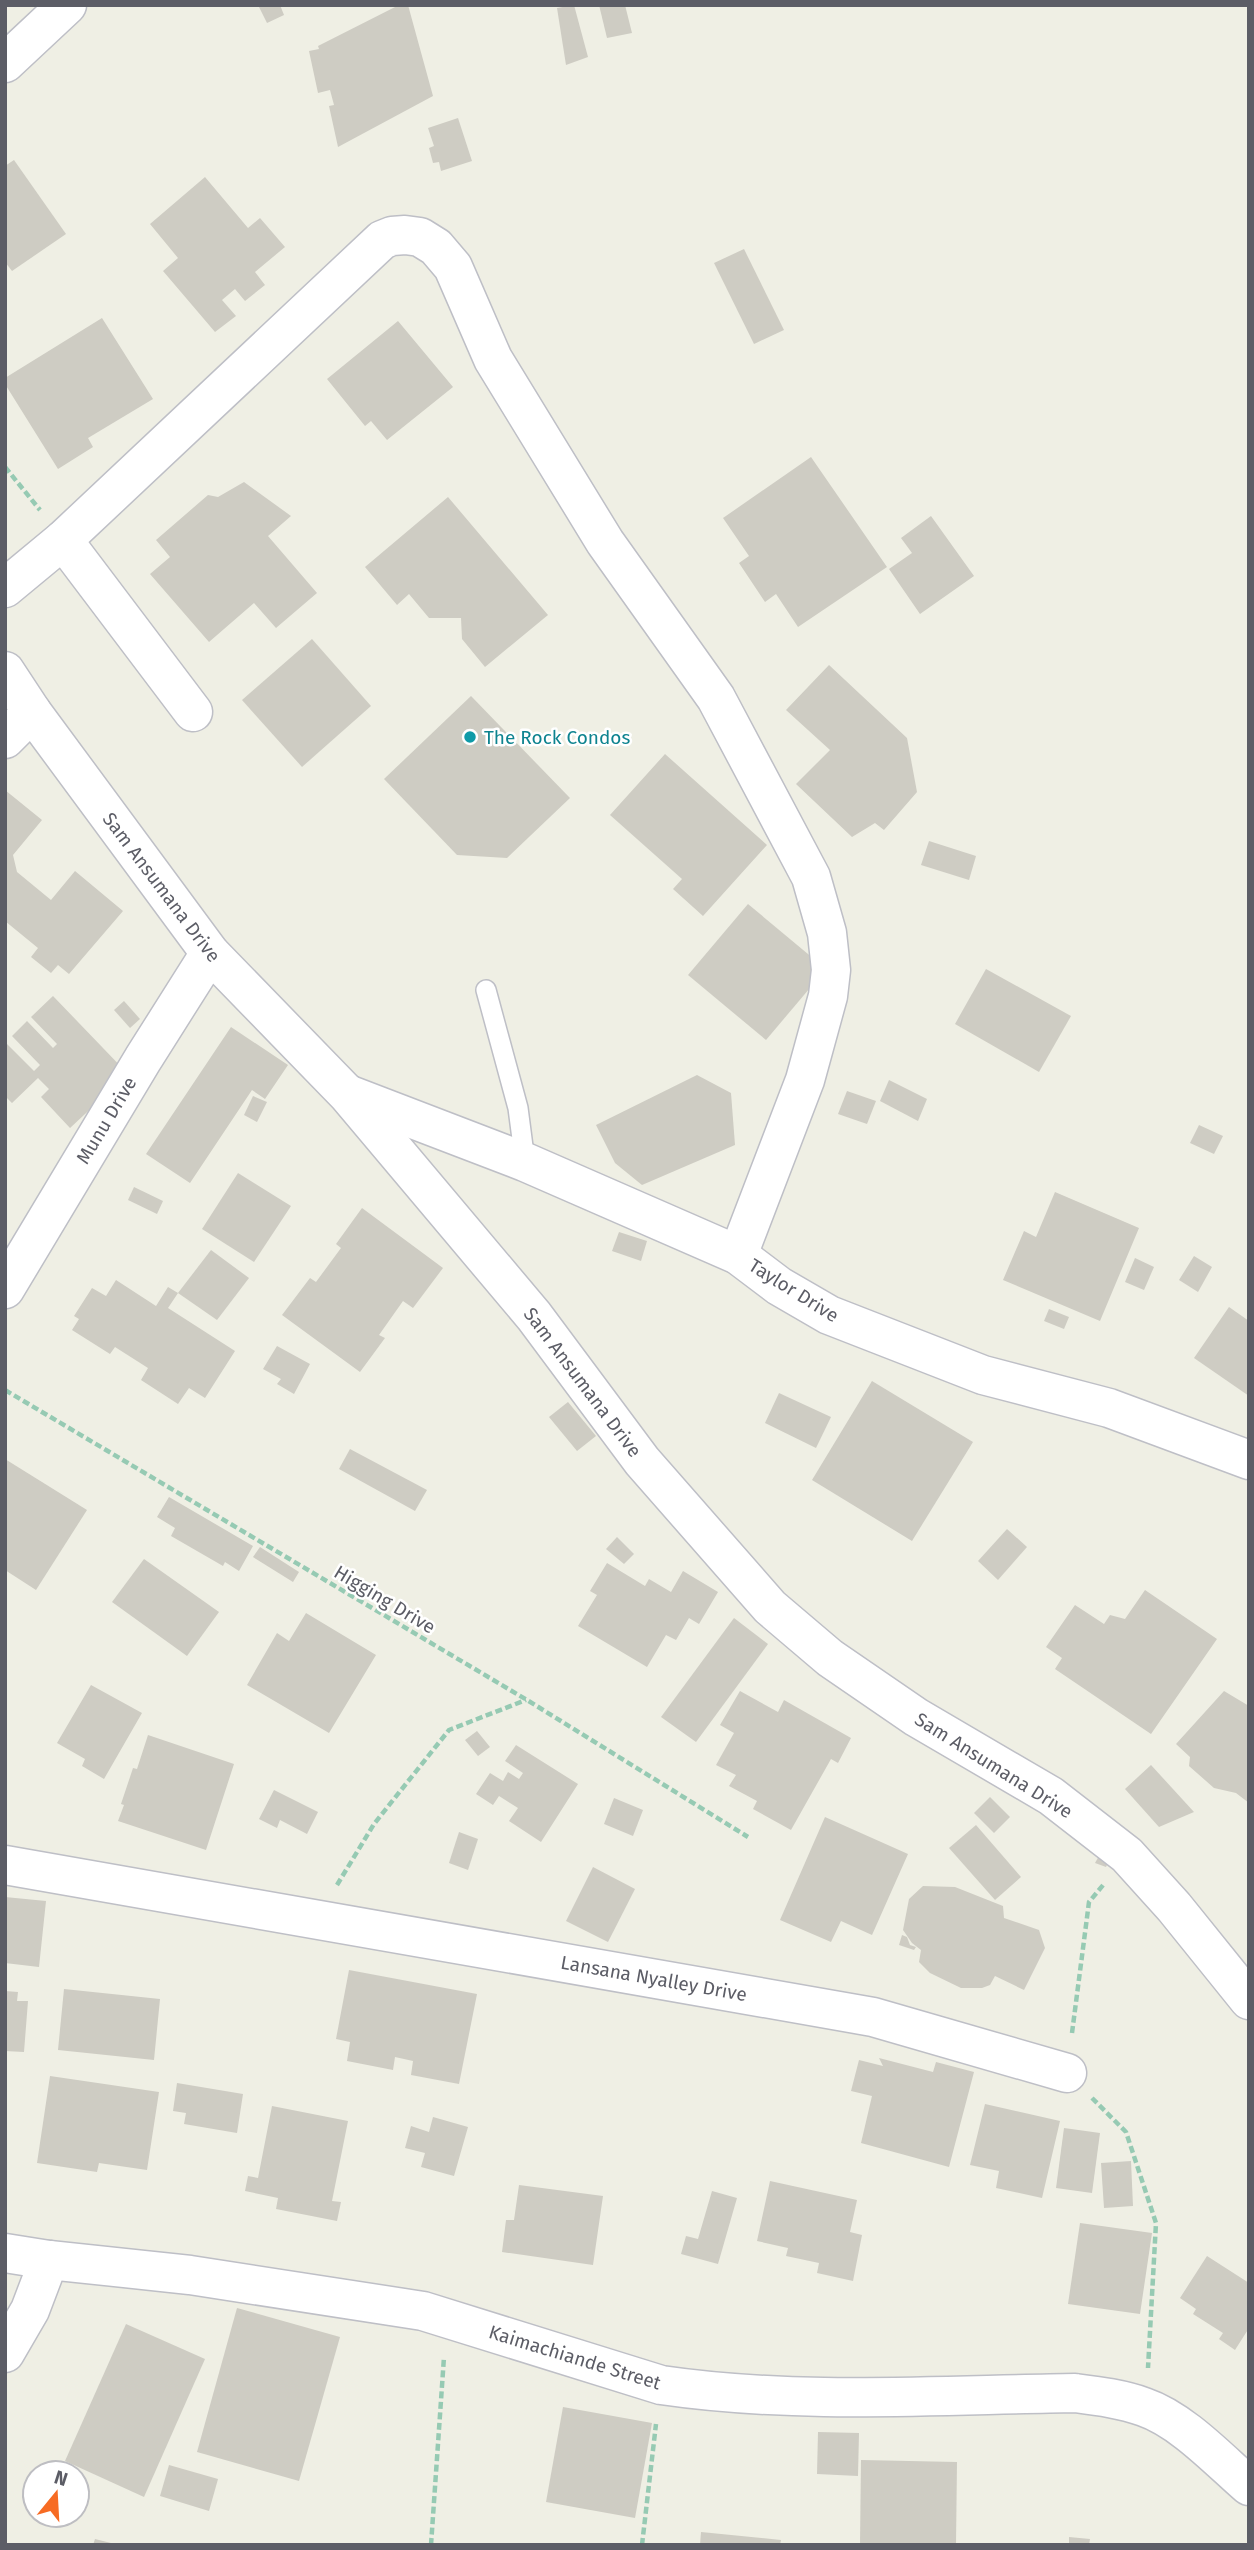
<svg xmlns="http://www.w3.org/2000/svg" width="1254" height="2550" font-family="'Fira Sans',sans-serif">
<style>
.building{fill:#ceccc3}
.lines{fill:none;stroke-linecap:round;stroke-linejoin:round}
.service-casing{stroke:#bebfc6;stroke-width:22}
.minor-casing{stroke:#bebfc6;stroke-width:41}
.path{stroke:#96cab3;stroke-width:4.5;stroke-dasharray:7 3.5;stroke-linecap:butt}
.service{stroke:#fff;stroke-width:19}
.minor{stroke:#fff;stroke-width:38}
.culture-dot{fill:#0f9aa8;stroke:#fff;stroke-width:2.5}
.labels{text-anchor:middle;stroke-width:5;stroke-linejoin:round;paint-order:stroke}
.culture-label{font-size:19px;fill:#0d838f;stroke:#fff;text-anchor:start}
.street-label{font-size:19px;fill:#5c5d66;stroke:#fff}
</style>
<rect width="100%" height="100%" fill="#efefe4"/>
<g class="building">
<polygon points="258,5 280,5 284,15 267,23"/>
<polygon points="399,5 408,5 433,96 338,147 329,106 334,105 330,90 318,93 309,51 319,49 318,46"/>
<polygon points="574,5 588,57 566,65 557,8"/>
<polygon points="599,5 625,5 632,33 607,38"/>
<polygon points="458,118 472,161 441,171 439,162 433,163 429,148 434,146 428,128"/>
<polygon points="14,160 66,234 12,271 5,262 5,166"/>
<polygon points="205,177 248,228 260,218 285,247 255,272 265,285 245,301 235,289 222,300 236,316 215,332 163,271 178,258 150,224"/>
<polygon points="744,249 784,330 754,344 714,263"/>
<polygon points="102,318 153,399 88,438 93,447 58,469 5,384 5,378"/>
<polygon points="398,321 453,387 387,440 371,421 365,426 327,379"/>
<polygon points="811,457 887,567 798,627 776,594 765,602 739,563 749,556 723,518"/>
<polygon points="244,482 291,516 268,536 317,593 276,628 254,603 209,642 150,574 170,557 156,540 208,495 218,497"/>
<polygon points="448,497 548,615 485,667 462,639 461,618 429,618 409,594 397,605 365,567"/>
<polygon points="931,516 974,576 920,614 889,569 912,553 901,538"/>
<polygon points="312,639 371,706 302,767 242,700"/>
<polygon points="829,665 907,738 917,792 884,830 875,823 852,837 796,784 830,750 786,710"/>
<polygon points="471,696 570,798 507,858 457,855 384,779"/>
<polygon points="665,754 767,845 703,916 673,889 682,879 610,815"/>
<polygon points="5,790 42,820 13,855 17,872 51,900 75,871 123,911 69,974 58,965 51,973 31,957 38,948 5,921"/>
<polygon points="929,841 976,856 969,880 921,865"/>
<polygon points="748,904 826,969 766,1040 688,975"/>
<polygon points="986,969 1071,1016 1039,1072 955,1024"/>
<polygon points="53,996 128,1074 70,1128 41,1097 49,1089 38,1078 12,1103 5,1096 5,1042 34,1071 40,1065 12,1036 27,1021 53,1048 57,1044 31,1017"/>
<polygon points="124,1001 140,1019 130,1028 114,1010"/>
<polygon points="231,1027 288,1065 265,1099 252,1090 190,1183 146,1154"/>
<polygon points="697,1075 731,1093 735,1145 642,1185 615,1163 596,1125"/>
<polygon points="889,1080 927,1099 918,1121 880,1101"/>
<polygon points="847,1091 876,1101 867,1124 838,1114"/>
<polygon points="253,1096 267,1102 257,1122 244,1115"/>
<polygon points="1199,1125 1223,1136 1214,1154 1190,1143"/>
<polygon points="238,1173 291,1206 254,1262 202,1229"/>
<polygon points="134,1187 163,1201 157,1214 128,1200"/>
<polygon points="1055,1192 1139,1228 1100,1321 1003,1280 1024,1231 1036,1237"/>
<polygon points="362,1208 443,1268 413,1308 403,1301 379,1335 385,1338 360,1372 282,1315 310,1278 316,1282 341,1248 336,1244"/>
<polygon points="619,1232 647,1241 641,1261 612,1251"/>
<polygon points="211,1250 249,1278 217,1320 178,1293"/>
<polygon points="1194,1256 1212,1267 1198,1292 1179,1280"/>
<polygon points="1135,1258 1154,1267 1144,1290 1125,1282"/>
<polygon points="116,1280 156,1306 168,1287 178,1293 168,1308 235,1351 205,1398 189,1388 178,1404 141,1380 148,1368 115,1347 110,1354 72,1330 79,1319 74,1316 92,1288 106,1296"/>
<polygon points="1229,1307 1249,1321 1249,1396 1194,1358"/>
<polygon points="1049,1309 1069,1317 1064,1329 1044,1321"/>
<polygon points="277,1346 310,1364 294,1394 277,1384 281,1379 263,1369"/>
<polygon points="872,1381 973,1442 912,1541 812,1480"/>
<polygon points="779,1393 831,1417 816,1448 765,1423"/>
<polygon points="568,1402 596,1436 577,1451 549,1417"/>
<polygon points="350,1449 427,1490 415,1511 339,1469"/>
<polygon points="5,1459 87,1510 36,1590 5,1570"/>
<polygon points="169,1497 253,1546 239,1571 225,1562 223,1566 171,1536 175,1528 157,1517"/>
<polygon points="1007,1529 1027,1547 998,1580 978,1561"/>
<polygon points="617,1537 634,1554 624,1564 606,1549"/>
<polygon points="260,1547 299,1572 293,1582 253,1557"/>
<polygon points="144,1559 219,1612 187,1656 112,1602"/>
<polygon points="607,1563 645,1586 649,1579 671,1592 683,1571 718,1592 699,1624 689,1618 676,1640 666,1635 647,1667 578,1626 597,1595 590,1591"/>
<polygon points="1145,1590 1217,1639 1151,1734 1055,1669 1062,1658 1046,1647 1075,1605 1104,1624 1110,1615 1125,1619"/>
<polygon points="306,1613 376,1655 329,1733 247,1685 277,1633 289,1641"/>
<polygon points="734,1618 768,1644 696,1742 661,1717"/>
<polygon points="91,1685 142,1713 104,1779 82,1766 85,1759 57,1743"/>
<polygon points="740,1691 778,1712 784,1700 851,1738 838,1763 831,1759 791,1830 753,1809 757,1801 729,1786 736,1775 716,1765 734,1733 720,1725"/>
<polygon points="1224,1691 1249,1706 1249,1803 1236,1793 1214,1788 1189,1766 1190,1757 1176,1744"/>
<polygon points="477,1731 490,1747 478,1756 465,1740"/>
<polygon points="148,1735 234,1764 206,1850 118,1821 124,1805 121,1804 133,1768 137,1769"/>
<polygon points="516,1745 578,1784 541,1842 509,1821 518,1808 499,1796 493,1805 476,1794 490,1773 503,1781 508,1772 519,1779 523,1773 505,1761"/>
<polygon points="1151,1765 1194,1812 1159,1827 1125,1789"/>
<polygon points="274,1790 318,1812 307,1834 280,1820 277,1828 259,1819"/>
<polygon points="990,1797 1010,1817 994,1833 974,1813"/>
<polygon points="614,1798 643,1810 633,1836 604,1824"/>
<polygon points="825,1817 908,1854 872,1935 841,1921 831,1942 780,1920"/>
<polygon points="976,1825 1021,1877 995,1900 949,1848"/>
<polygon points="459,1832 478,1839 468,1870 449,1863"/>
<polygon points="1099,1856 1109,1861 1106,1867 1095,1863"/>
<polygon points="593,1867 635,1889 608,1942 566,1921"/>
<polygon points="923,1886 955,1887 1003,1906 1004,1918 1039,1930 1045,1948 1024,1990 995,1976 990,1985 982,1988 961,1988 930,1973 919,1962 921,1950 912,1943 903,1930 909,1899"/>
<polygon points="5,1897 46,1901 39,1967 5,1963"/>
<polygon points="902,1935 907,1937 910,1945 916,1947 914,1950 899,1945"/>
<polygon points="349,1970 477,1994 459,2084 411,2075 413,2061 395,2057 393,2070 347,2061 350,2042 336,2039"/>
<polygon points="64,1989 160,1999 154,2060 58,2050"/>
<polygon points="5,1991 18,1992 17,2001 28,2001 24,2052 5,2051"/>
<polygon points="879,2058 933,2072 936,2062 974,2072 949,2167 861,2143 872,2096 851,2091 859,2060 883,2066"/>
<polygon points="50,2076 159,2092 147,2170 99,2163 97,2172 37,2163"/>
<polygon points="177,2083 243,2094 237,2133 184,2124 186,2113 173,2111"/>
<polygon points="985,2104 1060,2121 1042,2198 996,2188 999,2171 970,2165"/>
<polygon points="272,2106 348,2121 332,2201 341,2202 337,2221 276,2209 278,2198 245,2191 248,2176 258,2178"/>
<polygon points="433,2117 468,2127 454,2176 421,2167 425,2153 405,2148 411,2126 429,2132"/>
<polygon points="1064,2128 1100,2133 1092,2193 1056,2188"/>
<polygon points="1131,2161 1133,2206 1104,2208 1101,2163"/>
<polygon points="770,2181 857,2200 850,2232 862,2235 853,2281 817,2273 819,2263 786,2256 788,2248 757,2241"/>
<polygon points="519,2185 603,2196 593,2265 502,2252 506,2220 514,2220"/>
<polygon points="712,2191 737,2198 718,2264 681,2254 686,2236 698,2239"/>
<polygon points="1080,2223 1152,2233 1140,2314 1068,2304"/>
<polygon points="1207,2256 1249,2283 1249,2328 1235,2350 1219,2339 1223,2333 1193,2314 1196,2309 1180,2298"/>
<polygon points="237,2308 340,2337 299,2481 197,2452"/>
<polygon points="126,2324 205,2359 144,2497 65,2461"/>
<polygon points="563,2407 652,2423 635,2518 546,2502"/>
<polygon points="818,2432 859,2433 858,2476 817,2474"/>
<polygon points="861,2460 957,2462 956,2545 860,2545"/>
<polygon points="169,2465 218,2479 209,2511 160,2496"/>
<polygon points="701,2532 781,2540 780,2545 700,2545"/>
<polygon points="1069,2537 1090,2539 1089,2545 1069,2545"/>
<polygon points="95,2539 115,2544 115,2545 93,2545"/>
</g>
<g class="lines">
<g class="service-casing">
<polyline id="service" points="486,990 518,1108 525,1162"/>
</g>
<g class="minor-casing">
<g id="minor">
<polyline points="5,63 67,5"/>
<polyline points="63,540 193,712"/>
<polyline points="5,588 63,540 382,240 392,236 405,235 420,237 436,247 453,267 493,359 605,542 716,698 811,877 827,933 831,970 828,996 805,1080 738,1255"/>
<polyline points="5,671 32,712 210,953 348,1095 534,1316 642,1461 770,1607 830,1658 916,1717 1051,1796 1127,1855 1174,1907 1249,2000"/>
<polyline points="5,739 32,712"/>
<polyline points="350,1095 525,1162 738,1255 779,1286 829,1315 983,1375 1109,1408 1249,1460"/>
<polyline points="5,1289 143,1059 210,953"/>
<polyline points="5,1865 873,2017 1067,2073"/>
<path d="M 5,2253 L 49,2260 L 190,2275 L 423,2311 L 661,2385 C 798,2405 937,2395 1075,2393 C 1098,2396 1122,2399 1144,2407 C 1182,2420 1219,2460 1249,2486"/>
<polyline points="5,2353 30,2310 49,2260"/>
</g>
</g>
<g class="path">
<polyline points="5,467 40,510"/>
<polyline points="5,1390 527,1700 748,1837"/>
<polyline points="337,1885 374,1824 449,1730 526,1700"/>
<polyline points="1072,2033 1089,1902 1104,1884"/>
<polyline points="1092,2098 1126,2132 1156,2223 1148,2368"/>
<polyline points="431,2545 444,2357"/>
<polyline points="642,2545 656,2424"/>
</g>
<use href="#service" class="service"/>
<use href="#minor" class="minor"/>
</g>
<circle class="culture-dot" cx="470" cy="737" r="7"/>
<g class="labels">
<g class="culture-label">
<text x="484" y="744">The Rock Condos</text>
</g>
<g class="street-label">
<text transform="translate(162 887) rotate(53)" y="7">Sam Ansumana Drive</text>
<text transform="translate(106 1120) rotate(-59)" y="7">Munu Drive</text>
<text transform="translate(794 1290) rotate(32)" y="7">Taylor Drive</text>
<text transform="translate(583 1382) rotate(53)" y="7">Sam Ansumana Drive</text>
<text transform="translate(385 1599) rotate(31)" y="7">Higging Drive</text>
<text transform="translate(994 1765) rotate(32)" y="7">Sam Ansumana Drive</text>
<text transform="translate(654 1978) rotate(10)" y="7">Lansana Nyalley Drive</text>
<text transform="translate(575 2357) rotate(17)" y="7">Kaimachiande Street</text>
</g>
</g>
<rect width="1254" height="2550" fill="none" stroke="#5c5d66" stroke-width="14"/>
<g transform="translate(56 2494) rotate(18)"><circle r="33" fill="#ffffff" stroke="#bebec2" stroke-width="2"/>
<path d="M0-5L12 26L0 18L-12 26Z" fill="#f76b23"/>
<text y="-10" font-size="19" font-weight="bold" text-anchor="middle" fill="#5c5d66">N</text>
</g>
</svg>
